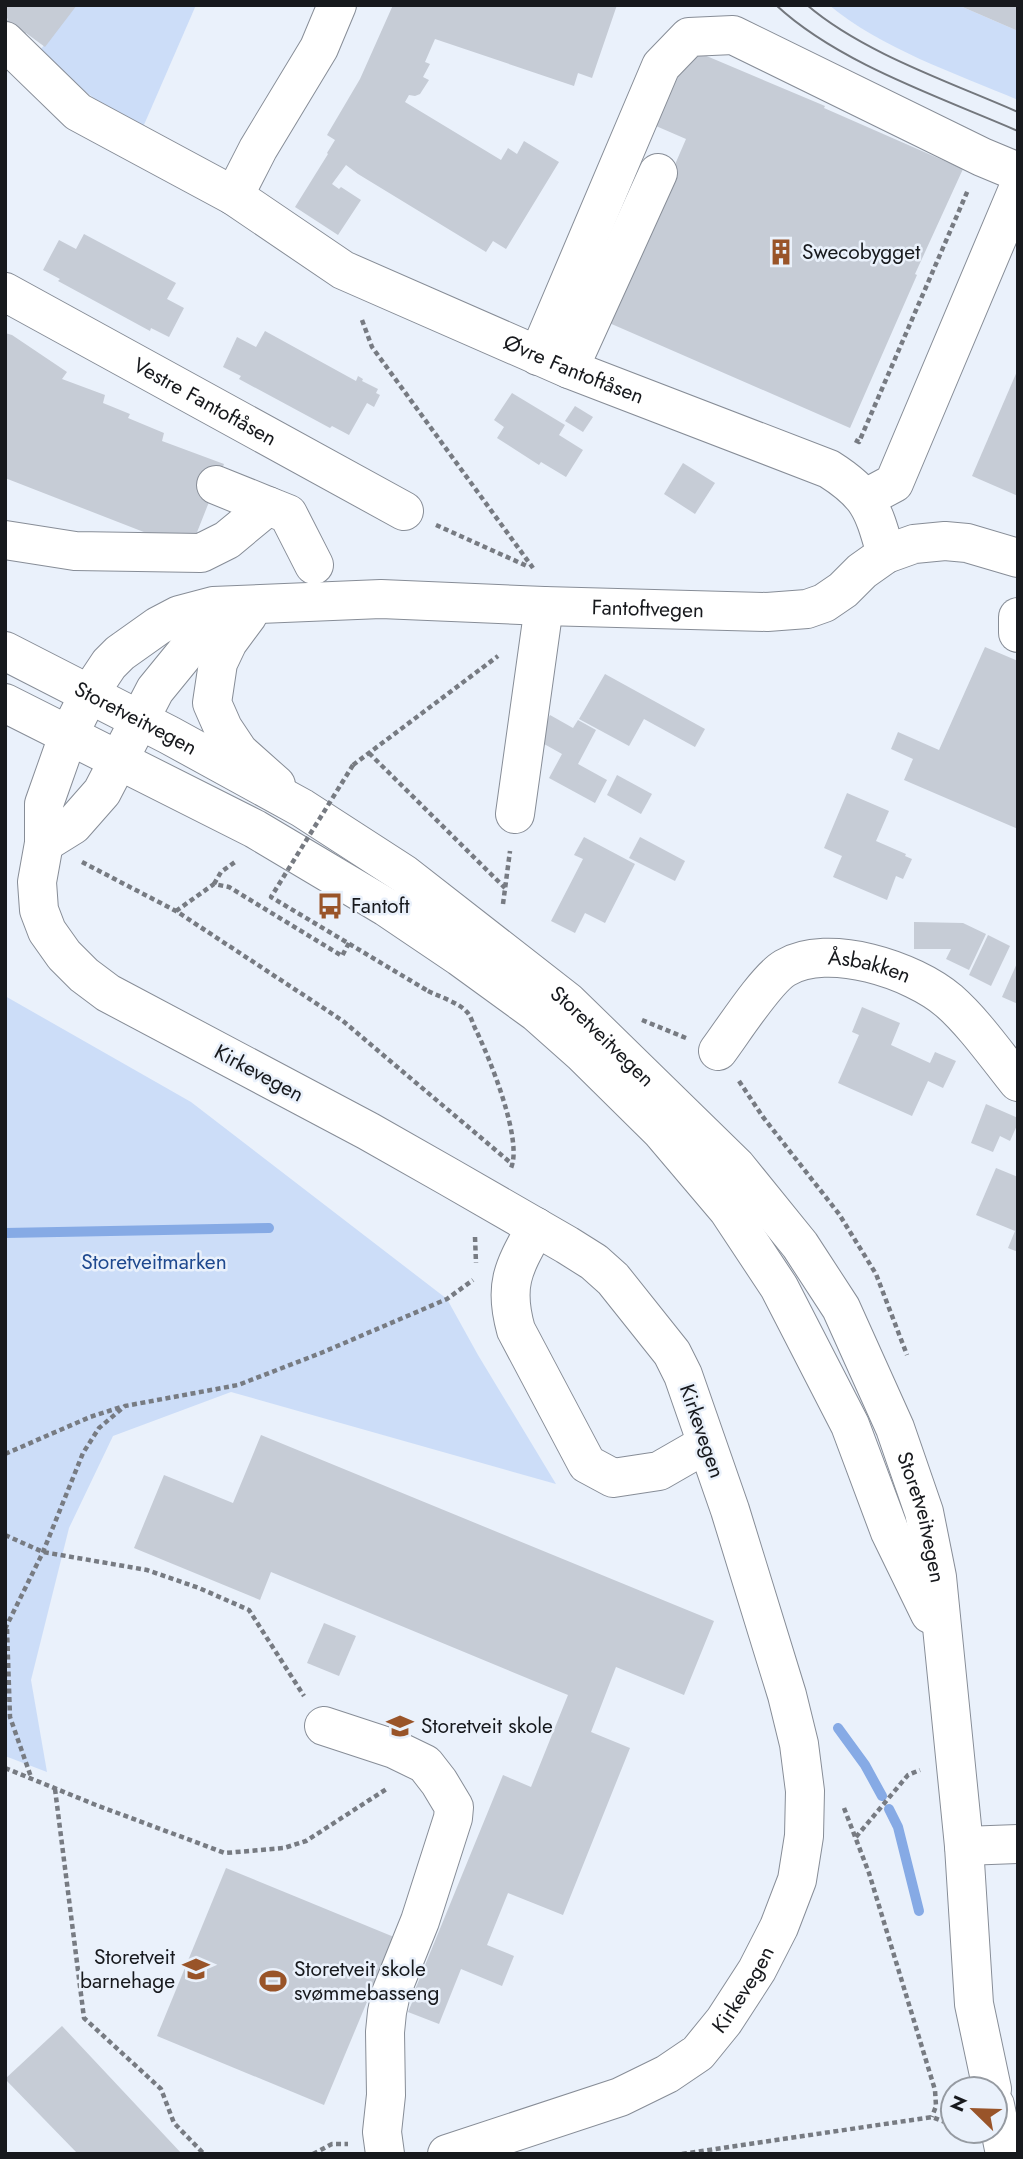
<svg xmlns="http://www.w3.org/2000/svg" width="1023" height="2159" font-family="Jost,sans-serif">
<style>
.green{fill:#ccddf8}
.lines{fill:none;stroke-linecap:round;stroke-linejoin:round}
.stream{stroke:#86aae5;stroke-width:10}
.building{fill:#c6ccd6}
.minor-casing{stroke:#878d97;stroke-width:40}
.major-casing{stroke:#878d97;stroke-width:40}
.path{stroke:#777b82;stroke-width:4.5;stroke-dasharray:5 3.5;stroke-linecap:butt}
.minor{stroke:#fff;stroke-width:38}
.major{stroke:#fff;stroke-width:38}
.tram{stroke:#73777d;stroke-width:2}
.path-bridge{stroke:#777b82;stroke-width:4.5;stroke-dasharray:5 3.5;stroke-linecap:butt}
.labels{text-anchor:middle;stroke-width:5;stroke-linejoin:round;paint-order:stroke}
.poi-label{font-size:21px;fill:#17191d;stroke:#eaf1fb;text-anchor:start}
.street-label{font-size:21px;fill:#17191d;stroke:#eaf1fb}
.park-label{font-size:21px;fill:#1f498f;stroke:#eaf1fb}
</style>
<rect width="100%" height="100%" fill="#eaf1fb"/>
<g class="green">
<polygon points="76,5 196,5 140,134 37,54"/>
<path d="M 829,5 L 958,5 L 1018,31 L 1018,100 C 957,74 880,48 829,5 Z"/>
<polygon points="5,996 191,1102 447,1299 478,1355 556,1484 231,1392 113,1436 69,1528 31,1680 47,1772 5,1756"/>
</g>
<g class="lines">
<g class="stream">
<polyline points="5,1233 269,1228"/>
<polyline points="838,1728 865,1765 882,1796"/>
<polyline points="889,1809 898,1827 919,1911"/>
</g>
</g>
<g class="building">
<polygon points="5,5 77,5 45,47 26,33 23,38 5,23 8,19 5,17"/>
<polygon points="393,5 617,5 592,78 578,73 574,86 435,39 425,62 430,64 423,77 429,80 420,94 415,96 409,95 405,102 501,160 508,148 517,154 524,141 559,162 506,249 493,241 486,252 358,174 346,165 332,184 339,189 341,187 361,200 338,235 295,207 328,154 327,153 335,140 327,135 360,79"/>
<polygon points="958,5 1018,5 1018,31"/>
<polygon points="690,49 825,106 824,108 963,169 915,274 917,275 850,428 607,322 686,139 656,126"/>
<polygon points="84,234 176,283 167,299 184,308 169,337 151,328 150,331 58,281 60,279 43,270 59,240 76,249"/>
<polygon points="265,331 356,381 358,376 363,379 362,381 378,389 376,393 380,395 374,407 367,403 349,435 332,426 330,428 239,379 241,376 223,367 237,337 256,347"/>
<polygon points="5,333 12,335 67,372 62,379 105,395 103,403 130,414 128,418 164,433 162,441 224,464 190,550 5,478"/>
<polygon points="1018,369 1018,496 972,476"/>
<polygon points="512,393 565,425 559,435 583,450 566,477 541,462 539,465 497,438 504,427 494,420"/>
<polygon points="575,406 593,417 583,432 565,421"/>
<polygon points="683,463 715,483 695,514 664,494"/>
<polygon points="985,647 1018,661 1018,829 904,780 913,759 891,749 898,732 939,750"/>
<polygon points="605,674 705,729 695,747 644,719 629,746 579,719"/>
<polygon points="550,715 573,728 578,720 596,730 578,764 607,780 595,803 549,778 562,754 537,740"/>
<polygon points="617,775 652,794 641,814 607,795"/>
<polygon points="847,793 889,811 876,841 906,854 905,856 912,859 903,879 896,876 887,900 833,877 842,856 824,848"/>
<polygon points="584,837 635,864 605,923 585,913 575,933 551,921 583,859 574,855"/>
<polygon points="640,837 685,861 675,881 629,858"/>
<polygon points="914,922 963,923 986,934 969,970 946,959 951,949 914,949"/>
<polygon points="988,935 1010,946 991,986 969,975"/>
<polygon points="1018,961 1018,1004 1002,997"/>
<polygon points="862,1007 900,1023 891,1045 930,1063 935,1052 956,1061 943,1088 928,1081 912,1116 838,1083 859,1035 852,1032"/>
<polygon points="986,1104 1018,1118 1018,1123 1010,1141 1000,1136 993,1152 971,1143"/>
<polygon points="996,1168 1018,1177 1018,1252 1008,1248 1015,1231 976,1215"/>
<polygon points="261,1435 714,1621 684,1695 616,1667 591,1732 630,1748 563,1915 508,1893 487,1945 514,1956 502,1986 461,1969 439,2024 408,2012 414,1998 412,1997 503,1775 531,1787 568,1695 271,1572 260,1600 134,1548 164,1475 233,1503"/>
<polygon points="324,1623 356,1636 339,1676 307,1663"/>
<polygon points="226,1868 394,1937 324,2105 157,2036"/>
<polygon points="62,2026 182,2154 78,2154 5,2079"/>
</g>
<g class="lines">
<g class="minor-casing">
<g id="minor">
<path id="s1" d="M 5,41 L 78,112 L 234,196 L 343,270 L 569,369 L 829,469 C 870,495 873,509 886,554"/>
<polyline points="234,196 258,149 319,48 337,5"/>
<path id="s2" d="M 5,292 L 404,511"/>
<polyline points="538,356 661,66 689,37 733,35 982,157 1018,172"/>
<polyline points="569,369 658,173"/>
<polyline points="216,485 268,506"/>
<polyline points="866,498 894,483 1018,189"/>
<polyline points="5,540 75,551 201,553 227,540 268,506 288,514 314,565"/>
<polyline points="248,615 228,642 218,663 212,703 223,728 239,752 276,785"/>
<polyline points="1018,617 1018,633"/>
<polyline points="515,814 544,606"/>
<polyline points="44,843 73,825 102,792 155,690 186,652 214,629 251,608"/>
<path id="s3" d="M 718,1051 C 733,1031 766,979 785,968 C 828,942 913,970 949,1001 C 974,1023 997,1056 1018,1082"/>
<path d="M 536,1227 C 514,1267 503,1284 516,1330 L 587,1464 L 613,1478 L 659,1471 L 706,1444"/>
<polyline points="324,1726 394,1749 425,1764 439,1782 454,1807 453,1818 420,1921 391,1993 387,2012 385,2032 386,2095 382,2132 385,2154"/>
<polyline points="964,1846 1018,1844"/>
<path id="s4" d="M 447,2154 L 620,2097 L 667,2074 L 698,2053 L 724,2021 L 757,1970 L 779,1927 L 797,1880 L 804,1836 L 805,1791 L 799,1744 L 787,1695 L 730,1510 L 683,1375 L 672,1353 L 613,1279 L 594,1262 L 567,1245 L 449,1177 L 368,1131 L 108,993 L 84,975 L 64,955 L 47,931 L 39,910 L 37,882 L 44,843 L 44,804 L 68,736 L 89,694 L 109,664 L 120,653 L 158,626 L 179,615 L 213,606 L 381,599 L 544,606 L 767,612 L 807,609 L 824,603 L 843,590 L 862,571 L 886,554 L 914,544 L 945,541 L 967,543 L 1018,558"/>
</g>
</g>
<g class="major-casing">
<g id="major">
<path id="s5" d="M 5,651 L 169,735 L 302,808 L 404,874 L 568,1002 L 736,1166 L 800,1245 L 841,1308 L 895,1428 L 924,1512 L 937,1577 L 964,1846 L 974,2004 L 992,2089"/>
<polyline points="5,703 255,829 386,907 460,957 537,1013 582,1053 661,1131 728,1210 779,1287 850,1425 890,1532 930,1614"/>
<polyline points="995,2105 1005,2154"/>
</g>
</g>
<g class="path">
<polyline points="362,320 372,347 533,568"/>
<polyline points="855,440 859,442 968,190"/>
<polyline points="436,525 527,566"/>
<polyline points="369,753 505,888"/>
<polyline points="353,765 498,656"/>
<polyline points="82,862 176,911 343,1021 512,1164"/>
<polyline points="214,884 221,872 235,862"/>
<polyline points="503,904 510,851"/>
<polyline points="176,911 214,884 229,887 342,956 349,943"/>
<path d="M 428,991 C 438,996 459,1003 466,1011 C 471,1015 473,1025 476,1030 C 489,1057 525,1144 510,1170"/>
<polyline points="642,1020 686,1038"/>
<polyline points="739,1081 763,1117 839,1214 876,1274 907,1355"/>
<polyline points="475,1237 476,1263"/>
<polyline points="5,1454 90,1417 121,1407"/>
<polyline points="5,1535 43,1552 147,1570 199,1588 249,1610 304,1696"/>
<polyline points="5,1629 43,1552 83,1453 99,1428 125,1406 238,1385 321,1353 447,1299 473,1280"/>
<polyline points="7,1629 10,1717 31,1777"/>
<polyline points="5,1768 96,1805 225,1853 284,1848 306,1841 388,1788"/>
<polyline points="55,1789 84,2018 161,2089 174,2123 204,2154"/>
<polyline points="844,1808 869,1873 935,2090 936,2106 932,2117"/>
<polyline points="856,1837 908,1775 920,1770"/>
<polyline points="313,2154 332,2144 348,2144"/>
<polyline points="682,2154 932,2117 953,2125"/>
</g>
<use href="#minor" class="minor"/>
<use href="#major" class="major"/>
<g class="tram">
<path d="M 776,5 C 838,63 940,97 1018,131"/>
<path d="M 807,5 C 863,53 950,82 1018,112"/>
</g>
<polyline class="path-bridge" points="353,765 271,897 428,991"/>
</g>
<defs>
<g id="building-bare" transform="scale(2.1)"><path d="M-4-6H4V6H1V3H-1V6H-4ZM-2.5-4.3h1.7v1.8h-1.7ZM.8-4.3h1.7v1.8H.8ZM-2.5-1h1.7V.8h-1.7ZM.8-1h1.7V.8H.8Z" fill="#995429" stroke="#eaf1fb" stroke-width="2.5" paint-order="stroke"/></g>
<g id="bus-bare" transform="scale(2.1)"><path d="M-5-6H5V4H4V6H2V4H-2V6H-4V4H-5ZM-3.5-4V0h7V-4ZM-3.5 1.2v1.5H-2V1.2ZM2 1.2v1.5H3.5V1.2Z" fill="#995429" stroke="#eaf1fb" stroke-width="2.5" paint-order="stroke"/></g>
<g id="school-bare" transform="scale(2.1)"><path d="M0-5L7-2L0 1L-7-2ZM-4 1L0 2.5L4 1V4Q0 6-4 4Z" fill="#995429" stroke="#eaf1fb" stroke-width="2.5" paint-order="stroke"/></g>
<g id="stadium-bare" transform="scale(2.1)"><path d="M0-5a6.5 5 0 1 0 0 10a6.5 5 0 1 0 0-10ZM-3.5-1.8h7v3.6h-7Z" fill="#995429" stroke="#eaf1fb" stroke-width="2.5" paint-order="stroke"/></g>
</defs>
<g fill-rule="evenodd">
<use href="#building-bare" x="781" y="252"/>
<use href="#bus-bare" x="330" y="906"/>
<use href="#school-bare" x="400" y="1726"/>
<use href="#school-bare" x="196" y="1969"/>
<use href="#stadium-bare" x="273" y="1981"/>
</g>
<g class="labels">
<g class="poi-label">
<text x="802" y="259">Swecobygget</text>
<text x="351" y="913">Fantoft</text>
<text x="421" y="1733">Storetveit skole</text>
<text x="175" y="1964" text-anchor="end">Storetveit<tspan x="175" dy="24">barnehage</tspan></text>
<text x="294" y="1976">Storetveit skole<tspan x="294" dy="24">svømmebasseng</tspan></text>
</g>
<g class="street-label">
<text dy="7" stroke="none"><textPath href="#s1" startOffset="662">Øvre Fantoftåsen</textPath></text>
<text dy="7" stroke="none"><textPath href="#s2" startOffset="228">Vestre Fantoftåsen</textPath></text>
<text dy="7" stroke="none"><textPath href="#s4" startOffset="2625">Fantoftvegen</textPath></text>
<text dy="7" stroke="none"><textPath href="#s5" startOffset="147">Storetveitvegen</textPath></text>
<text dy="7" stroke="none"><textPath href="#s3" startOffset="194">Åsbakken</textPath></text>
<text dy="7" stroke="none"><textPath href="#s5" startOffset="714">Storetveitvegen</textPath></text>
<text transform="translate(259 1073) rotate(28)" y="7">Kirkevegen</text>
<text transform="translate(702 1431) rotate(71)" y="7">Kirkevegen</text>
<text dy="7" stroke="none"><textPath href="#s5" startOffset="1302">Storetveitvegen</textPath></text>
<text dy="7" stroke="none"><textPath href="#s4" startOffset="350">Kirkevegen</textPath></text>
</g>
<g class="park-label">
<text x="154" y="1269">Storetveitmarken</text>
</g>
</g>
<rect width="1023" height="2159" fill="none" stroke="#17191d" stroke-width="14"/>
<g transform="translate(974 2110) rotate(293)"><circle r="33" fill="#eaf1fb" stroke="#969ba2" stroke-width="2"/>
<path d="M0-5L12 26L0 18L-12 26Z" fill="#995429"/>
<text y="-10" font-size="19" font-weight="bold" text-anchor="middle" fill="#17191d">N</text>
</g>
</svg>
